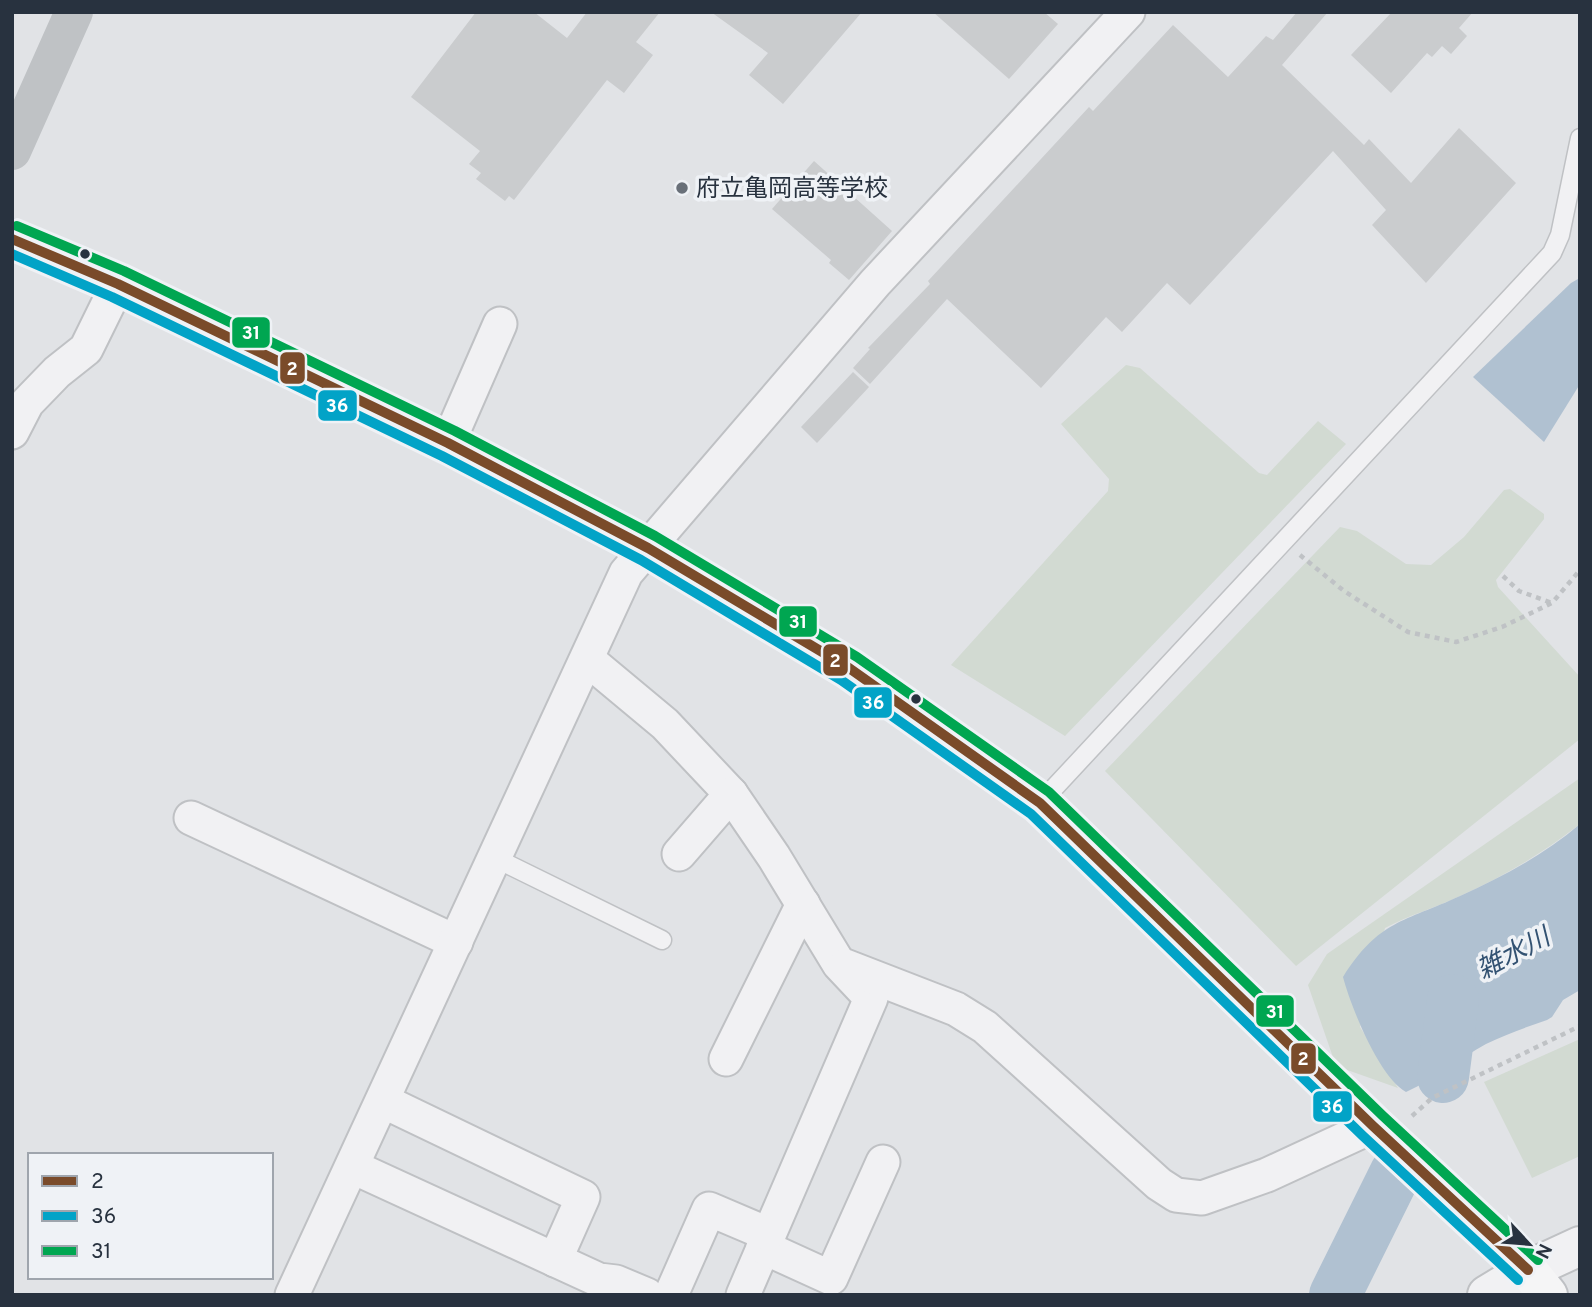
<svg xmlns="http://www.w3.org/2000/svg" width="1592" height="1307" font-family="Overpass,'Noto Sans JP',sans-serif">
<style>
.green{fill:#d2dad2}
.water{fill:#b0c1d1}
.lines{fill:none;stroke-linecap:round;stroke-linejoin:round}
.river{stroke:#b0c1d1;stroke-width:52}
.building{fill:#caccce}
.service-casing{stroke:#bfc1c4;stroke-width:21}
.minor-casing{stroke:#bfc1c4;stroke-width:37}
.tertiary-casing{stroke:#bfc1c4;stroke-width:42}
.primary-casing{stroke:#bec0c4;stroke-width:42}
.path{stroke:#bfc2c5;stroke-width:4.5;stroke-dasharray:5 5;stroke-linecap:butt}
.service{stroke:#f1f1f3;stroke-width:18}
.minor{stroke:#f1f1f3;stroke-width:33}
.tertiary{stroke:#f1f1f3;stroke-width:38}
.secondary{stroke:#bfc2c5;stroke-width:38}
.primary{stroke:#f5f5f6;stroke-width:38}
.bus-1-casing{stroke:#eff2f6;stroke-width:16}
.bus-2-casing{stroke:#eff2f6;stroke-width:16}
.bus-3-casing{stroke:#eff2f6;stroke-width:16}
.bus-1{stroke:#7a4b2a;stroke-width:10}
.bus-2{stroke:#02a3c7;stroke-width:10}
.bus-3{stroke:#00a651;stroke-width:10}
.poi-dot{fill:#697079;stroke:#eff2f6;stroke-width:2.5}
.bus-dot{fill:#28323f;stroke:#eff2f6;stroke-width:2.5}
.labels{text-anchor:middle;stroke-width:7;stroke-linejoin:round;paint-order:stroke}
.poi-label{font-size:24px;fill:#28323f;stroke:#eff2f6;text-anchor:start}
.water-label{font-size:26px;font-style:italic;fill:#335272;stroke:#eff2f6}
.line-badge{stroke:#eff2f6;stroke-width:2.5}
.badge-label{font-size:19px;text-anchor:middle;font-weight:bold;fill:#fff}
</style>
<rect width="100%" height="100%" fill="#e1e3e6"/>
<g class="green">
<polygon points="1126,365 1140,368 1259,473 1267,475 1318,421 1346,444 1065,736 951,665 1108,491 1109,479 1061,424"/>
<polygon points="1510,489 1544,514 1544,519 1496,580 1498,587 1580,677 1580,739 1296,966 1105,771 1340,527 1357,531 1406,564 1431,565 1464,537 1504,490"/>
<path d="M 1580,778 L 1580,824 L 1576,827 C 1540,855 1502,877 1460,896 C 1435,908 1409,915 1385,928 L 1360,1027 L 1398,1088 L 1336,1066 L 1308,985 L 1327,954 Z"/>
<polygon points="1580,1039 1580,1156 1532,1178 1484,1082"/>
</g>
<g class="water">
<polygon points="1578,279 1580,279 1580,384 1544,442 1473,377 1571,283"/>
<path d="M 1580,824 L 1580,990 L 1563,1000 L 1552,1017 L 1547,1020 C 1527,1027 1506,1034 1486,1044 C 1459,1059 1435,1079 1406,1092 C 1379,1077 1351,1007 1343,977 C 1379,920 1404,922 1460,896 C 1502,877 1544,855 1580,824 Z"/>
</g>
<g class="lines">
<g class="river">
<polyline points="1443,1077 1453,1000"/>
<polyline points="1335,1295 1396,1172"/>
</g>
</g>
<g class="building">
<polygon points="476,12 534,12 567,38 587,12 660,12 636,42 653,55 624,93 607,80 514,200 509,196 505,201 476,179 481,173 469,164 480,151 411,97"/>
<polygon points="711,12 862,12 783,104 749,75 768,53"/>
<polygon points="933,12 1044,12 1058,24 1009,79"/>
<polygon points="1297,12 1328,12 1282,65 1364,145 1369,139 1411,183 1459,128 1516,183 1426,283 1372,225 1386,210 1333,151 1190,305 1167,283 1122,332 1106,317 1041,388 947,299 870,384 853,368 870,349 868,348 930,284 928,281 1089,107 1093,111 1173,25 1228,77 1266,36 1273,40"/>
<polygon points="1392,12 1473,12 1459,28 1467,36 1451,54 1442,46 1432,57 1427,53 1391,93 1351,55"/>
<polygon points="814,161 892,231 849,280 829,263 831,260 772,209"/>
<polygon points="853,372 869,387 817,443 801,427"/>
</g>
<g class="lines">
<g class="service-casing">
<g id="service">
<polyline points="1040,803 1552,253 1560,235 1580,138"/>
<polyline points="495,858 662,940"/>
</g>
</g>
<g class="minor-casing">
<g id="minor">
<polyline points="12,432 27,403 57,372 86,349 118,284"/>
<polyline points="448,443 500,324"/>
<polyline points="587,659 665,724 731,794 774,857 839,964 871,998 743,1295"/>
<polyline points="191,818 456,942"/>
<polyline points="679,854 731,794"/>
<polyline points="845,966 956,1009 985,1027 1159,1184 1176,1195 1202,1198 1267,1175 1373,1126"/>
<polyline points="726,1059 803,904"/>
<polyline points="383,1101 583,1197 555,1260"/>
<polyline points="353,1167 599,1280 616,1282 647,1295"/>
<polyline points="763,1247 831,1278 883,1162"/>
<polyline points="292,1295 626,573 875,283 1128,12"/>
<polyline points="671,1295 709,1209 768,1234"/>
</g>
</g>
<g class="tertiary-casing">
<polyline id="tertiary" points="1487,1295 1528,1270 1580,1246"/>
</g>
<g class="primary-casing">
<polyline id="primary" points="12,239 118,284 448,443 648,548 849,668 1040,803 1373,1126 1528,1270 1548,1295"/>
</g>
<g class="path">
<polyline points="1300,555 1344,591 1408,632 1456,642 1502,627 1552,603 1580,570"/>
<polyline points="1503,576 1519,591 1552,603"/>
<polyline points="1412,1116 1432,1098 1580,1026"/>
</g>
<use href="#service" class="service"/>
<use href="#minor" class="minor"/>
<use href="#tertiary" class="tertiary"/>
<polyline class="secondary" points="12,151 74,12"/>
<use href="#primary" class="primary"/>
<g class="bus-1-casing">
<polyline id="bus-1" points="12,239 118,284 448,443 648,548 849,668 1040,803 1373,1126 1528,1270"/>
</g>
<g class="bus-2-casing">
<polyline id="bus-2" points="12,254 112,297 442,456 641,560 841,680 1031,814 1363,1136 1518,1280"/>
</g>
<g class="bus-3-casing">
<polyline id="bus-3" points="17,226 124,271 455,431 655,536 857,657 1049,792 1383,1116 1538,1260"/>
</g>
<use href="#bus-1" class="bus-1"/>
<use href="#bus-2" class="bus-2"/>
<use href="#bus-3" class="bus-3"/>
</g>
<circle class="poi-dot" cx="682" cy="188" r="7"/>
<g class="bus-dot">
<circle cx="85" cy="254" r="6"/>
<circle cx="916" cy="699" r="6"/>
</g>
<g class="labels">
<g class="poi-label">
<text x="696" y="196">府立亀岡高等学校</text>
</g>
<g class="water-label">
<text transform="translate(1513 953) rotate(-28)" y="9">雑水川</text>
</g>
</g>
<g class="line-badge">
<rect x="231" y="316" width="40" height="33" rx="7" fill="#00a651"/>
<rect x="279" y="351" width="27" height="34" rx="7" fill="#7a4b2a"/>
<rect x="317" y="389" width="41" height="33" rx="7" fill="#02a3c7"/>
<rect x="778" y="605" width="40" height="33" rx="7" fill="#00a651"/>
<rect x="822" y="643" width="27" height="34" rx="7" fill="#7a4b2a"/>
<rect x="853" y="686" width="40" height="33" rx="7" fill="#02a3c7"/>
<rect x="1255" y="994" width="40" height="34" rx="7" fill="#00a651"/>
<rect x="1290" y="1042" width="27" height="33" rx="7" fill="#7a4b2a"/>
<rect x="1312" y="1090" width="41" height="33" rx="7" fill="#02a3c7"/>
</g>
<g class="badge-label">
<text x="251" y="339">31</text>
<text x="292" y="375">2</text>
<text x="337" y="412">36</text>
<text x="798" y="628">31</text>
<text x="835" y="667">2</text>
<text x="873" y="709">36</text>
<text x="1275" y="1018">31</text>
<text x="1303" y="1065">2</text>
<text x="1332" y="1113">36</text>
</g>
<rect width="1592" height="1307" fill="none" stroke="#28323f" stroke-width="28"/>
<rect x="28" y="1153" width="245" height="126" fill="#eff2f6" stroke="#9fa5ad" stroke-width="2"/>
<rect x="42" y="1176" width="35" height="10" fill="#7a4b2a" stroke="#9fa5ad" stroke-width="2"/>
<text x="91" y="1188" font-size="21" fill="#28323f">2</text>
<rect x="42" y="1211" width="35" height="10" fill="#02a3c7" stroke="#9fa5ad" stroke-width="2"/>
<text x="91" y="1223" font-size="21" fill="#28323f">36</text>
<rect x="42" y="1246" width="35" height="10" fill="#00a651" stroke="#9fa5ad" stroke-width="2"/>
<text x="91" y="1258" font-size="21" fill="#28323f">31</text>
<g transform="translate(1529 1244) rotate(116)" stroke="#eff2f6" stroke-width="5" paint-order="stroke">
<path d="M0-5L12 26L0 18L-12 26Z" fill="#28323f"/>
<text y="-10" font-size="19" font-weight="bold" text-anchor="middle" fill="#28323f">N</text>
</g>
</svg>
